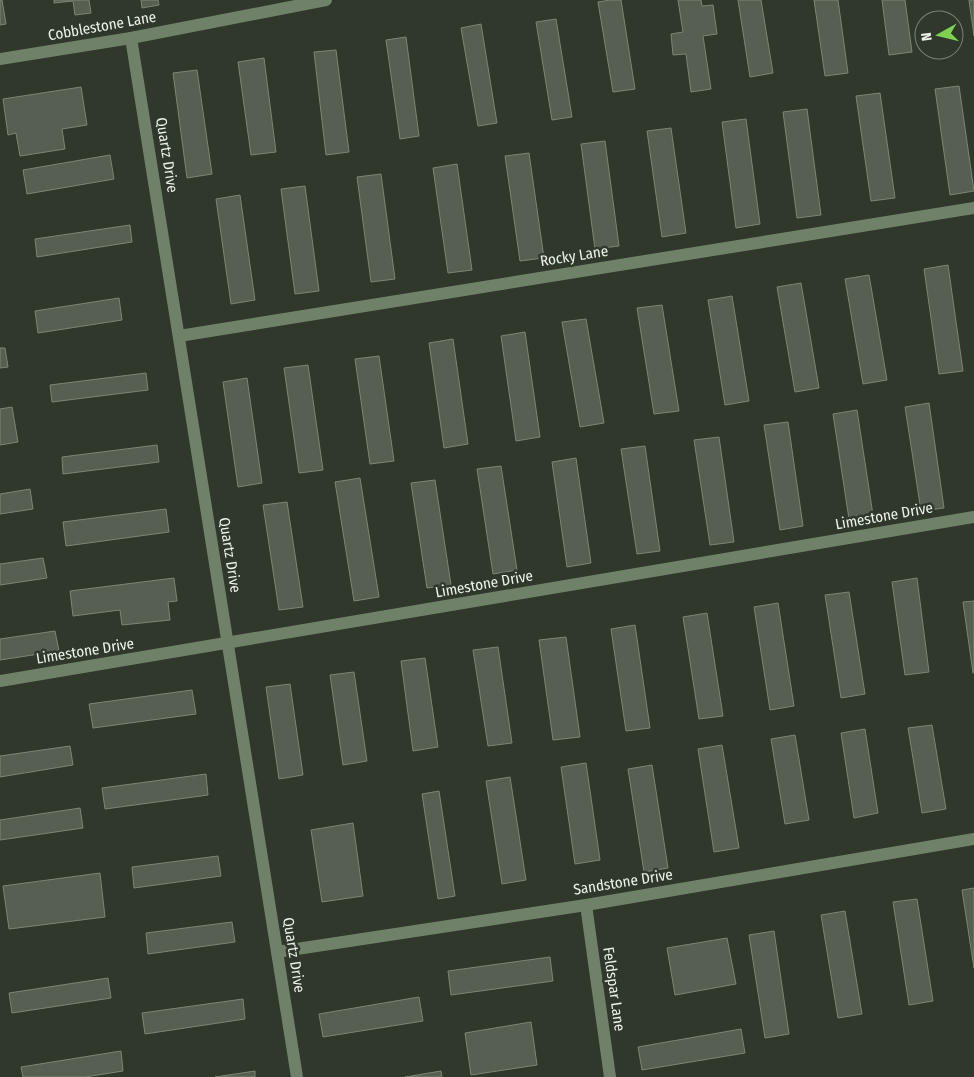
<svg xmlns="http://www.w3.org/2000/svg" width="974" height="1077" font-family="'Fira Sans Condensed',sans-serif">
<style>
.building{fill:#565f51;stroke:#7c8677}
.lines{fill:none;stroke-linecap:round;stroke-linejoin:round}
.minor{stroke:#708169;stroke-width:12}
.labels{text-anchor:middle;stroke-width:5;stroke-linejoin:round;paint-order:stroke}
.street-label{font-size:15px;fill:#edf3ea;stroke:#2f382b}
</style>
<rect width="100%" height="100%" fill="#2f382b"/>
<g class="building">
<polygon points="0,0 2,0 6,24 0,25"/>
<polygon points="54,0 89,0 91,13 75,15 73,1 54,3"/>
<polygon points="141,0 158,0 159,5 142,8"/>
<polygon points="610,0 621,0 635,89 613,92 598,2"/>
<polygon points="678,0 701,0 702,6 713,5 717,34 703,36 711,89 691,92 686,54 673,55 671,34 683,32"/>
<polygon points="738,0 761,0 773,73 750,77"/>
<polygon points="814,0 838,0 848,73 825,76"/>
<polygon points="882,0 905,0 912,52 889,55"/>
<polygon points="969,0 974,0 974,36"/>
<polygon points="556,19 572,117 552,120 536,22"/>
<polygon points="481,24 497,123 478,126 461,28"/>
<polygon points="406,37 419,136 400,139 386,40"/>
<polygon points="336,50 349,152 326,155 314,52"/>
<polygon points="264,58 276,152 251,155 238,62"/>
<polygon points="197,70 212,174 187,178 173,73"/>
<polygon points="959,86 974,191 950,195 935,89"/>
<polygon points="81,87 87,125 62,129 65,149 20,156 16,133 8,135 3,99"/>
<polygon points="880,93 895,198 871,201 856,96"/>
<polygon points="807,109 821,215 797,218 783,112"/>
<polygon points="746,119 760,224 736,228 722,122"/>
<polygon points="671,128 686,233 662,237 647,131"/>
<polygon points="605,141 619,246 595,249 581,144"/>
<polygon points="529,153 544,258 520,261 505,156"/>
<polygon points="110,155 114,179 27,194 23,170"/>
<polygon points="457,164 472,270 448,273 433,168"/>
<polygon points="381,174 395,279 371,282 357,177"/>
<polygon points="305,186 319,291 295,294 281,189"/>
<polygon points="240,195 255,300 231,304 216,199"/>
<polygon points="130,225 132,242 37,257 35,239"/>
<polygon points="948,265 963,371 939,374 924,269"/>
<polygon points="869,275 887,380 863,384 845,279"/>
<polygon points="801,283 819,388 795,392 777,287"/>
<polygon points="732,296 749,401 725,405 708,300"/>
<polygon points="119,298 122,320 38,333 35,311"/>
<polygon points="662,305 679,411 654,414 637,308"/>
<polygon points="586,319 604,423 580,427 562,322"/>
<polygon points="525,332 540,437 516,441 501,336"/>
<polygon points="453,339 468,444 444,448 429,343"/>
<polygon points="0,348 5,348 8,367 0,368"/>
<polygon points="379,356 394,461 370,464 355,359"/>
<polygon points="308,365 323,470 299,473 284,368"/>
<polygon points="146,373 148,390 52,402 50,385"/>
<polygon points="247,378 262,483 238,487 223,382"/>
<polygon points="929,403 944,508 921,511 905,407"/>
<polygon points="12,407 18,442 0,445 0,409"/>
<polygon points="857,410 873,515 849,519 833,414"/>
<polygon points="788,422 803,526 780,530 764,425"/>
<polygon points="719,437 734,542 710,545 694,440"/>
<polygon points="157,445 159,462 63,474 62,457"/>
<polygon points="645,446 660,551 637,554 621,449"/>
<polygon points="576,458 591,563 567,567 552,462"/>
<polygon points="501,466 517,570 493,574 477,469"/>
<polygon points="360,478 379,597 354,601 335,482"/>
<polygon points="435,480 451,585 427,588 411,483"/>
<polygon points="30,489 33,509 0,514 0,494"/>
<polygon points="287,502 303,607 279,610 263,505"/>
<polygon points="166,509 169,532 66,546 63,522"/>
<polygon points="43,558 47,578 0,585 0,564"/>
<polygon points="174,578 177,601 168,602 170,620 122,625 120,610 73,616 70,591"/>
<polygon points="917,578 929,672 905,675 892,582"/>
<polygon points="849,592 865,694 841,698 825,595"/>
<polygon points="974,601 974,673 973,673 963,602"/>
<polygon points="778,603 794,706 770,710 754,607"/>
<polygon points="707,613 723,716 699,719 683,617"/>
<polygon points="635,625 650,728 626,731 611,629"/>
<polygon points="55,631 59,651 0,660 0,639"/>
<polygon points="566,637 580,737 553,740 539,640"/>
<polygon points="498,647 512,743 488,746 473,650"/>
<polygon points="425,658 438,747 413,751 401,661"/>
<polygon points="354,672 367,761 343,765 330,675"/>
<polygon points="290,684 303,775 279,779 266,687"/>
<polygon points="192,690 196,714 93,728 89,704"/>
<polygon points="932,725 946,809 922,813 908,728"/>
<polygon points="865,729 878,813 854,818 841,733"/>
<polygon points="795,735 809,820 785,824 771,739"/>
<polygon points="722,745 739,848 714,852 698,749"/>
<polygon points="70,746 73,765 0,777 0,756"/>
<polygon points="586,763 600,860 575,864 561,767"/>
<polygon points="652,765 668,868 644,872 628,769"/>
<polygon points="206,774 208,795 105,809 102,788"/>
<polygon points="510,777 526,880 502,884 486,781"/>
<polygon points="439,791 455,896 438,899 422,794"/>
<polygon points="80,808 83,828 0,840 0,820"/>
<polygon points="353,823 363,896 322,902 311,830"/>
<polygon points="218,856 221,876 134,888 132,867"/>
<polygon points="100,873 105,917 9,929 3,886"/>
<polygon points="974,888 974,968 962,890"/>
<polygon points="917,899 933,1001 909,1005 893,902"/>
<polygon points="845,911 862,1014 838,1018 821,915"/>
<polygon points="232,922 235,942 148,954 146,933"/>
<polygon points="774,931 789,1034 765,1038 749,935"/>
<polygon points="727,938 736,984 675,995 667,948"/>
<polygon points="550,957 553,981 451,995 448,971"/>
<polygon points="108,978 111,998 12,1013 9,993"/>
<polygon points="419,997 423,1021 323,1037 319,1014"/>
<polygon points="243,999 245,1019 145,1034 142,1013"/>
<polygon points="531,1022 537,1065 471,1075 465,1033"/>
<polygon points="741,1029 745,1053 642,1070 638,1047"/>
<polygon points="121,1051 123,1071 85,1077 23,1077 21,1067"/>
<polygon points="255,1071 255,1077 215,1077"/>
<polygon points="441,1071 442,1077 405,1077"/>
</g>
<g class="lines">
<g class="minor">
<polyline points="131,38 297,1077"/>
<polyline points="0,59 131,38 326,0"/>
<polyline points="179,336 974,208"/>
<polyline points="0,681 974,517"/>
<polyline points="586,905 610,1077"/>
<polyline points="277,952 586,905 974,839"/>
</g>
</g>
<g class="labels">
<g class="street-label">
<text transform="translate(102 26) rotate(-10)" y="5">Cobblestone Lane</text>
<text transform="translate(167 155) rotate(81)" y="5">Quartz Drive</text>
<text transform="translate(574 256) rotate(-9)" y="5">Rocky Lane</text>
<text transform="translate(884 516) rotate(-10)" y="5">Limestone Drive</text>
<text transform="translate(230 555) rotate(81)" y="5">Quartz Drive</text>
<text transform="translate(484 584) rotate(-10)" y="5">Limestone Drive</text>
<text transform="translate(85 651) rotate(-9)" y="5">Limestone Drive</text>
<text transform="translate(623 882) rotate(-9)" y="5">Sandstone Drive</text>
<text transform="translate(294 955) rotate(81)" y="5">Quartz Drive</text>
<text transform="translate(614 989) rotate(82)" y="5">Feldspar Lane</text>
</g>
</g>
<g transform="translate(939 35) rotate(262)"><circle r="24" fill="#2f382b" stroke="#7b8377"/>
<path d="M0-4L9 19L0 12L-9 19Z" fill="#80d051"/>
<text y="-8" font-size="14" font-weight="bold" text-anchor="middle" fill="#edf3ea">N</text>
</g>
</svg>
